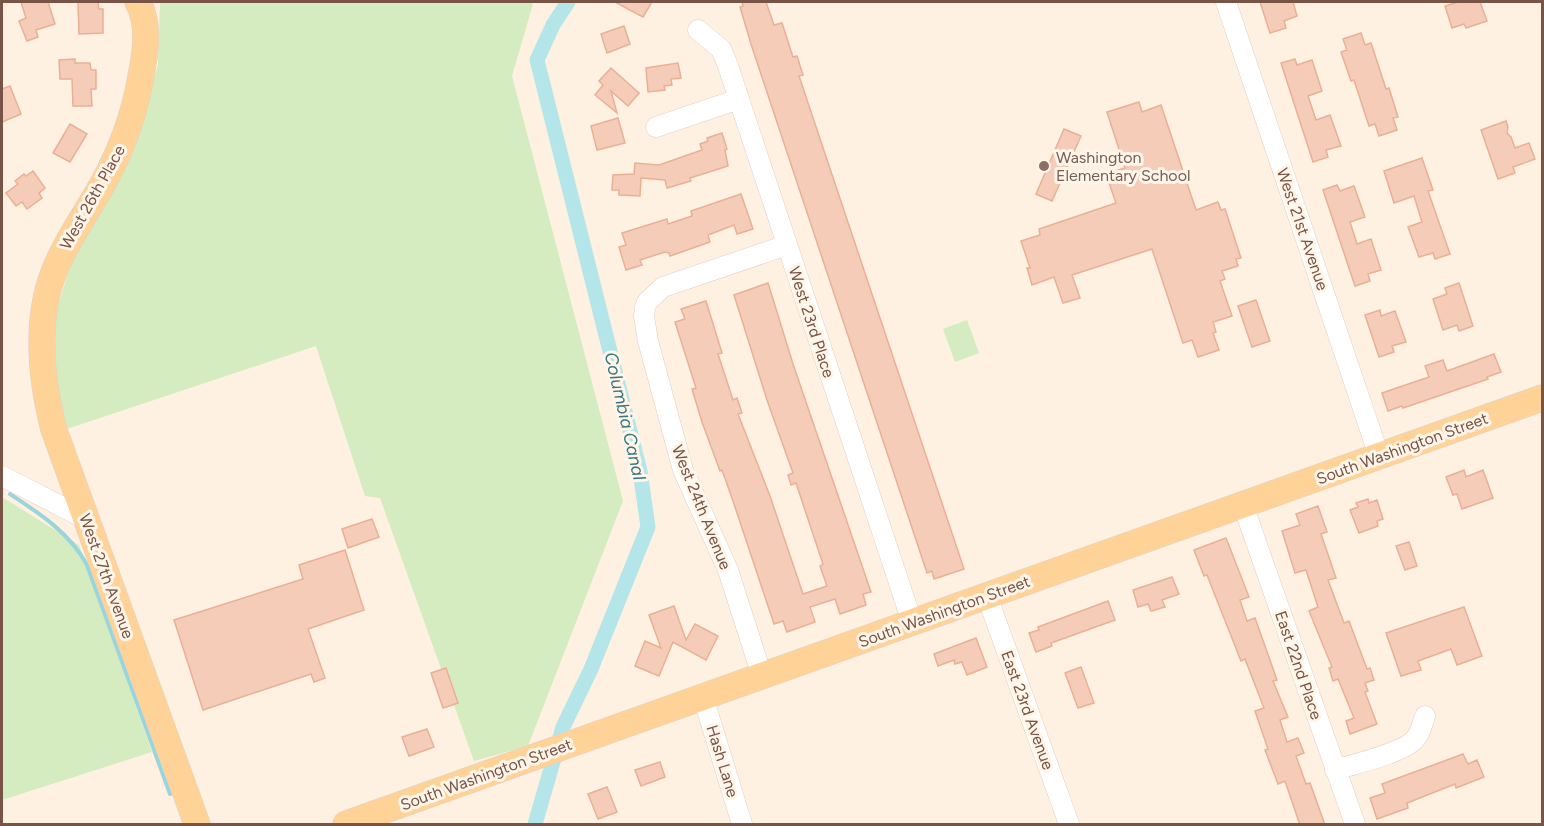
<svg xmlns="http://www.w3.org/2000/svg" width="1544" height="826" font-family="Figtree,sans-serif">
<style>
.green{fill:#d4ecbf}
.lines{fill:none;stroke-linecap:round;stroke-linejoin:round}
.stream{stroke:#9ad5db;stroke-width:4}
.canal{stroke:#b4e5e9;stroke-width:15}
.building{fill:#f5ccb7;stroke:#e9b096;stroke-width:1.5}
.minor-casing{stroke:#e5cebf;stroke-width:21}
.major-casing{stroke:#dcd3cf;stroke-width:27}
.minor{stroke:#fff;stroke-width:20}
.major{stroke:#ffd297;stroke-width:26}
.education-dot{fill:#8d6e63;stroke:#fff5e9;stroke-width:2}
.labels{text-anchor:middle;stroke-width:6;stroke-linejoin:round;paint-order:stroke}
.education-label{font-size:16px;fill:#785e54;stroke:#fff5e9;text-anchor:start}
.street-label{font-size:16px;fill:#775446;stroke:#fff5e9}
.water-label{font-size:18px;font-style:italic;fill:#39777e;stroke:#fff5e9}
</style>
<rect width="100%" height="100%" fill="#fef1e1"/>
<g class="green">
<polygon points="160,2 529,2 533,4 512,76 623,501 528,746 474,761 380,498 365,496 316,346 67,429 55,385 54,319 73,257 111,192 137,139 158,64"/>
<polygon points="967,320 979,353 955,362 943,329"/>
<polygon points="2,497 79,545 152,752 2,800"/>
</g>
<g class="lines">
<path class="stream" d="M 10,494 C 39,513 70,533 87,565 L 170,794"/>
<polyline class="canal" points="535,824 563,727 591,669 648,527 640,471 537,60 553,25 568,2"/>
</g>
<g class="building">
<polygon points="21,2 48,2 55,24 36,30 38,37 27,41 19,21 26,18"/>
<polygon points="78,2 98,2 99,9 103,9 103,33 79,34"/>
<polygon points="615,2 652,2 643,17"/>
<polygon points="742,2 766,2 774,25 782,23 793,57 797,56 803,75 799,76 801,82 964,569 934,579 932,571 927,573 751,44 740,7 743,6"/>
<polygon points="1260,2 1293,2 1297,16 1284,21 1286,28 1270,33"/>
<polygon points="1458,2 1480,2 1487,21 1466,28 1464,24 1452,28 1445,6"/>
<polygon points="624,26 630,44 607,53 601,34"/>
<polygon points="1361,33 1365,45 1371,43 1386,89 1389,88 1398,117 1393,118 1397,130 1379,136 1375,124 1369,126 1354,80 1351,81 1341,52 1347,50 1343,39"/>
<polygon points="75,59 75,63 90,63 91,70 96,70 96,89 91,89 92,106 73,106 72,79 60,79 59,60"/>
<polygon points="1295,59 1297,65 1312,60 1322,91 1308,96 1316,120 1330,115 1341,146 1326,150 1328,157 1313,162 1281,63"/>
<polygon points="678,63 681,78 671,79 672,85 664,86 665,90 648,92 646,68"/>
<polygon points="611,68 639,93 628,106 611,91 617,113 595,95 603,85 599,81"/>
<polygon points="10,86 21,114 2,122 2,89"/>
<polygon points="1139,102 1142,112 1161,105 1196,210 1218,202 1221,210 1225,209 1241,258 1236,259 1238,266 1222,271 1225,279 1220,281 1232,316 1213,322 1216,332 1213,333 1219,350 1198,357 1192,340 1183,343 1152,249 1072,275 1080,298 1063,303 1054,277 1032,285 1027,268 1030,268 1021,241 1040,235 1039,229 1116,203 1106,174 1125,168 1107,112"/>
<polygon points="618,118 625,143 597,150 591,126"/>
<polygon points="1506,121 1508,127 1507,133 1511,137 1515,148 1529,143 1535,159 1513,167 1515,173 1498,179 1481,130"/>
<polygon points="70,124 87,134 70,162 53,153"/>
<polygon points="1064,129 1081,136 1052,201 1036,194"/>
<polygon points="722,133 727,149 725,150 728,166 690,178 691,181 667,188 665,180 641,178 640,196 619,195 619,190 612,190 613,175 634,174 635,163 659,165 702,150 700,144 708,141 707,138"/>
<polygon points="1422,158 1433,190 1428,191 1450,254 1435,259 1433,253 1419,257 1408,227 1422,222 1414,196 1394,203 1384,171"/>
<polygon points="33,171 45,188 39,193 42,198 27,209 22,202 16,206 6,193 18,184 15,181 24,174 26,176"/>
<polygon points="1337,185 1340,191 1354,186 1365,217 1350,222 1357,244 1371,239 1381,270 1368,274 1370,281 1355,286 1323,190"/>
<polygon points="741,194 753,229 737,234 734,225 708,235 710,242 670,256 669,253 665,252 640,260 642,265 626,270 619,247 626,245 622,233 667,219 668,224 692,216 691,211"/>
<polygon points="768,283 793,364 871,592 863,594 866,605 840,614 835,599 810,607 815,622 787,632 783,621 774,624 733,501 722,470 720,471 702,422 692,389 696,388 675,322 685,319 681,309 706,301 722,353 718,354 733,400 737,398 742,413 738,414 770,496 803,594 827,586 820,566 823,564 796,483 791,485 788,475 793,473 767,400 734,295"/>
<polygon points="1459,283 1473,326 1459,331 1457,325 1443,330 1433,299 1447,294 1445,288"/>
<polygon points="1256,300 1270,341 1252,347 1238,306"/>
<polygon points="1380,310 1381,316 1395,311 1406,342 1392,346 1394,352 1379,357 1365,315"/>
<polygon points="1494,354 1501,372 1487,377 1488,379 1403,408 1402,406 1388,411 1382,393 1429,377 1425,366 1443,360 1447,371"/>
<polygon points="1464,470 1466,477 1483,470 1493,498 1462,509 1457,494 1453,495 1446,477"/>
<polygon points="1368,499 1369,503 1377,500 1383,519 1377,521 1378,526 1359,533 1350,510 1358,507 1356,503"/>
<polygon points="1318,506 1327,532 1321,534 1336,578 1328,580 1344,623 1349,621 1367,669 1370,668 1374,680 1365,683 1368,691 1365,692 1377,724 1350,734 1346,721 1354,718 1338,679 1333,681 1329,668 1332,667 1309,611 1318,607 1306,570 1295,573 1282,531 1300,525 1296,514"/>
<polygon points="372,519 379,537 348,548 342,529"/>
<polygon points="1226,538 1249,597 1240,600 1247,621 1255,618 1277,680 1273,681 1288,717 1280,720 1287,742 1298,738 1304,753 1296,756 1306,784 1310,783 1325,825 1300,825 1285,781 1278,784 1265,750 1268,749 1255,711 1264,708 1245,659 1241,661 1207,575 1204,576 1194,550"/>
<polygon points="1409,542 1417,566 1405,570 1396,546"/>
<polygon points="345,550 364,610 308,629 325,678 314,682 311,674 203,710 174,620 303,579 299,565"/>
<polygon points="1172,577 1179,594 1162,600 1165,607 1151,611 1148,604 1138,607 1133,590"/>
<polygon points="1108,601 1115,620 1051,643 1052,646 1036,652 1029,633 1039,630 1038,627"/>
<polygon points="674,606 686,640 695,624 718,636 706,660 673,642 659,676 635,666 645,641 661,648 649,615"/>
<polygon points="1464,607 1482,656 1457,665 1451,649 1418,661 1421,670 1401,676 1386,633"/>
<polygon points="976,638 987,667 967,675 962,662 955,664 954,660 938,666 934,654"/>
<polygon points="1081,667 1094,703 1078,708 1065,673"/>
<polygon points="446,668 458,703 443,708 431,673"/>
<polygon points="427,729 434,747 409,756 402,737"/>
<polygon points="1463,754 1468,764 1477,760 1484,777 1456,788 1455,784 1407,803 1408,808 1377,819 1370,798 1385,793 1382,784"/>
<polygon points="660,762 665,777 641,786 635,770"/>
<polygon points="607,787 617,812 598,819 588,794"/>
</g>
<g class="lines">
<g class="minor-casing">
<g id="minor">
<polyline points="1226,2 1379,456"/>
<polyline points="698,30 721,49 727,63 912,622"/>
<polyline points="656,127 739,99"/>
<polyline points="2,476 86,519"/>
<polyline points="1243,505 1355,824"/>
<polyline points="987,596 1069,824"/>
<polyline points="762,676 728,570 683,470 648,341 644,316 645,308 647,302 663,287 787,245"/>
<polyline points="703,697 742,824"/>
<path d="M 1335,770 C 1354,764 1398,754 1412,742 C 1420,736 1422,725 1425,716"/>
</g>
</g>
<g class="major-casing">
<g id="major">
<path d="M 138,2 C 148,21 147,43 143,64 C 137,104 127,136 109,172 C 88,214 55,252 46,299 C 37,343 43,387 54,430 L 197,824"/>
<polyline points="346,824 1542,398"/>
</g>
</g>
<use href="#minor" class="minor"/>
<use href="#major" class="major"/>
</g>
<circle class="education-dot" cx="1044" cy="166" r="6"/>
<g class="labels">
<g class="education-label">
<text x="1056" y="163">Washington<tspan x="1056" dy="18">Elementary School</tspan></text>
</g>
<g class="street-label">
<text transform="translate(92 197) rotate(-61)" y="6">West 26th Place</text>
<text transform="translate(1303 229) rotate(71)" y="6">West 21st Avenue</text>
<text transform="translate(812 322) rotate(72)" y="6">West 23rd Place</text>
<text transform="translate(1402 448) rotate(-20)" y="6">South Washington Street</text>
<text transform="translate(702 507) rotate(68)" y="6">West 24th Avenue</text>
<text transform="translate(107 576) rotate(70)" y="6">West 27th Avenue</text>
<text transform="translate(944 611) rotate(-20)" y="6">South Washington Street</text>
<text transform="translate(1299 665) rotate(71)" y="6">East 22nd Place</text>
<text transform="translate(1028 710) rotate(70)" y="6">East 23rd Avenue</text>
<text transform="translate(723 761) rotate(73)" y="6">Hash Lane</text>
<text transform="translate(486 774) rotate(-20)" y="6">South Washington Street</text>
</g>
<g class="water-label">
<text transform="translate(625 416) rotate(77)" y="6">Columbia Canal</text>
</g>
</g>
<rect width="1544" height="826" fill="none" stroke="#775446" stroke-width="6"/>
</svg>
